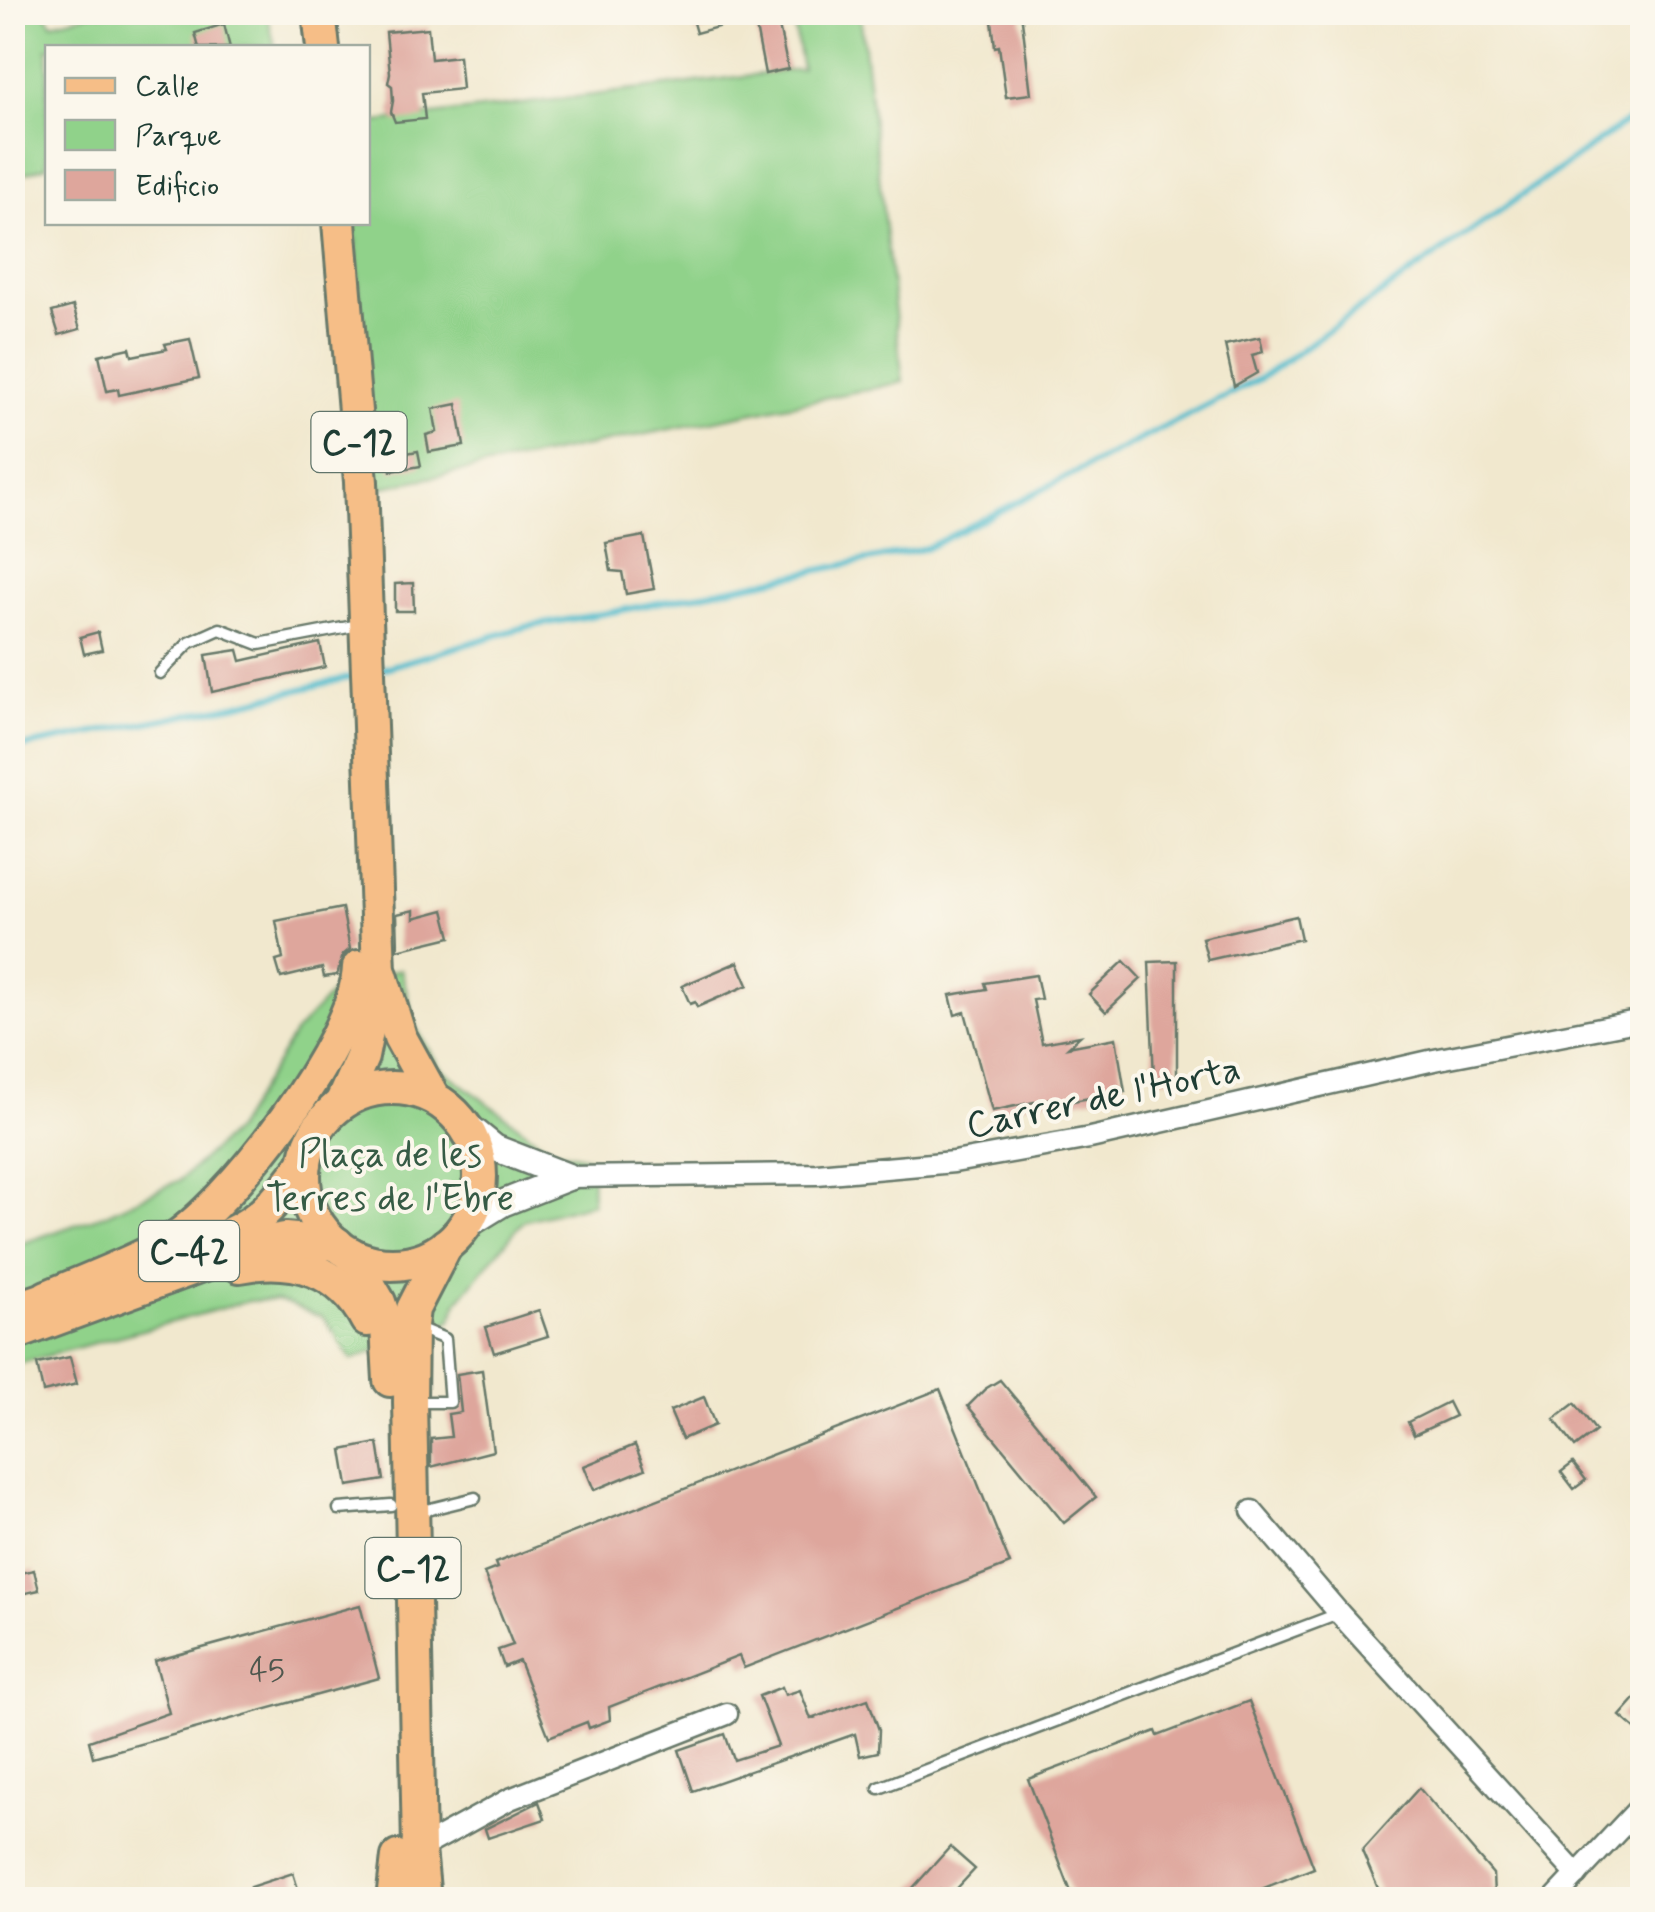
<svg xmlns="http://www.w3.org/2000/svg" width="1655" height="1912" font-family="Mynerve,sans-serif">
<style>
.green{fill:#90d28a;stroke:#58885f;stroke-width:2.5}
.lines{fill:none;stroke-linecap:round;stroke-linejoin:round}
.stream{stroke:#50bbcc;stroke-width:6}
.building{fill:#dea69c}
.service-casing{stroke:#68796a;stroke-width:15}
.minor-casing{stroke:#68796a;stroke-width:25}
.tertiary-casing{stroke:#68796a;stroke-width:30}
.primary-casing{stroke:#68796a;stroke-width:38}
.service{stroke:#fff;stroke-width:10}
.minor{stroke:#fff;stroke-width:20}
.tertiary{stroke:#fff;stroke-width:25}
.primary{stroke:#f6be87;stroke-width:32}
.labels{text-anchor:middle;stroke-width:8;stroke-linejoin:round;paint-order:stroke}
.number-label{font-size:32px;fill:#4f574e}
.shield{fill:#fbf7ec;stroke:#61756b;stroke-width:2.5}
.shield-label{font-size:35px;font-weight:bold;fill:#1f3d34}
.street-label{font-size:38px;fill:#1f3d34;stroke:#fbf7ec}
.park-label{font-size:38px;fill:#365b45;stroke:#fbf7ec}
</style>
<rect width="100%" height="100%" fill="#fbf7ec"/>
<filter id="ink" filterUnits="userSpaceOnUse"><feTurbulence type="fractalNoise" baseFrequency=".01" numOctaves="2"/><feDisplacementMap in="SourceGraphic" scale="20" xChannelSelector="R" yChannelSelector="G"/><feConvolveMatrix kernelMatrix="1 2 1 2 8 2 1 2 1" color-interpolation-filters="sRGB"/></filter>
<filter id="wash" filterUnits="userSpaceOnUse"><feTurbulence type="fractalNoise" baseFrequency=".0048" numOctaves="4" result="noise"/><feDisplacementMap in="SourceGraphic" scale="40" xChannelSelector="R" yChannelSelector="G"/><feGaussianBlur stdDeviation="2.25" result="paint"/><feColorMatrix in="noise" values="0 0 0 0 0 0 0 0 0 0 0 0 0 0 0 0 0 1.4 0 .05"/><feComposite in="paint" operator="in"/></filter>
<g filter="url(#wash)">
<rect width="100%" height="100%" fill="#f1e8ce"/>
<g class="green">
<polygon points="13,13 45,13 52,23 93,13 267,13 275,47 48,48 47,166 13,177"/>
<polygon points="792,13 860,13 903,382 374,489 354,223 368,222 368,123 802,69"/>
<polygon points="401,969 416,1028 440,1068 550,1149 591,1158 592,1203 523,1221 458,1301 451,1321 352,1360 324,1318 278,1300 249,1301 13,1365 12,1247 106,1214 180,1180 235,1130 294,1034 339,985"/>
</g>
<g class="lines">
<g class="stream">
<polyline points="378,670 525,627 613,612 927,548 1261,378 1642,111"/>
<polyline points="12,749 235,705 356,676"/>
</g>
</g>
<g id="blocks">
<g class="building">
<polygon points="690,12 721,12 725,25 696,33"/>
<polygon points="753,12 776,12 788,69 765,74"/>
<polygon points="991,12 1021,12 1031,94 1006,97 999,46 995,47"/>
<polygon points="224,24 230,48 199,48 195,33"/>
<polygon points="428,28 431,59 459,56 462,89 422,93 425,119 395,122 391,112 393,101 392,86 388,83 390,73 386,32"/>
<polygon points="73,306 80,329 59,335 52,312"/>
<polygon points="1260,337 1263,352 1252,355 1257,373 1234,386 1225,345"/>
<polygon points="190,339 199,378 119,395 118,389 107,391 99,355 130,348 132,356 167,349 165,344"/>
<polygon points="457,404 464,446 429,452 426,435 437,432 433,409"/>
<polygon points="418,451 421,466 391,471 389,456"/>
<polygon points="644,536 654,589 626,594 622,572 611,571 606,543"/>
<polygon points="413,583 414,611 395,611 395,584"/>
<polygon points="98,632 102,650 84,654 80,637"/>
<polygon points="320,643 325,667 212,692 206,655 238,650 241,661"/>
<polygon points="342,908 350,949 343,955 337,975 324,977 322,968 281,978 276,961 283,959 276,921"/>
<polygon points="414,910 414,918 444,910 451,937 398,950 397,914"/>
<polygon points="1296,916 1301,939 1208,960 1202,938"/>
<polygon points="1124,961 1141,979 1106,1012 1089,994"/>
<polygon points="1177,961 1177,1078 1154,1079 1149,962"/>
<polygon points="738,962 748,985 697,1007 695,1002 690,1004 682,986"/>
<polygon points="1036,975 1041,999 1033,1000 1042,1043 1080,1036 1068,1047 1116,1038 1125,1092 1055,1104 1053,1098 992,1111 965,1012 955,1015 950,995 987,989 985,983"/>
<polygon points="539,1310 548,1336 494,1353 486,1327"/>
<polygon points="70,1357 77,1384 43,1392 37,1364"/>
<polygon points="482,1370 493,1451 431,1467 431,1439 451,1437 448,1414 461,1412 457,1374"/>
<polygon points="1000,1380 1096,1497 1064,1523 968,1406 985,1389"/>
<polygon points="940,1389 1010,1564 744,1668 739,1656 609,1707 610,1720 589,1728 587,1722 549,1737 519,1661 504,1667 498,1650 513,1645 484,1573 497,1568 495,1563"/>
<polygon points="704,1397 715,1425 682,1439 670,1411"/>
<polygon points="1448,1402 1455,1416 1414,1435 1408,1422"/>
<polygon points="1575,1403 1596,1431 1575,1447 1554,1419"/>
<polygon points="378,1443 384,1480 348,1486 342,1450"/>
<polygon points="635,1445 645,1469 594,1490 584,1466"/>
<polygon points="1573,1463 1586,1480 1574,1489 1561,1472"/>
<polygon points="34,1570 39,1590 12,1596 12,1575"/>
<polygon points="360,1605 379,1678 93,1757 89,1741 169,1713 155,1661"/>
<polygon points="782,1687 785,1695 800,1690 811,1719 868,1699 879,1730 878,1752 860,1756 855,1734 693,1791 679,1750 725,1734 734,1760 778,1746 759,1696"/>
<polygon points="1642,1691 1642,1735 1620,1716"/>
<polygon points="1249,1701 1314,1868 1234,1900 1074,1900 1028,1779 1156,1731 1158,1736"/>
<polygon points="1419,1788 1493,1874 1494,1895 1489,1900 1388,1900 1380,1893 1362,1851"/>
<polygon points="539,1802 545,1819 488,1838 485,1829"/>
<polygon points="950,1847 975,1869 948,1898 940,1890 932,1900 902,1900"/>
<polygon points="293,1873 299,1892 277,1900 254,1900 250,1887"/>
</g>
</g>
</g>
<g filter="url(#ink)">
<use href="#blocks" fill-opacity="0" stroke="#68796a" stroke-width="2.5"/>
<g class="lines">
<g class="service-casing">
<g id="service">
<polyline points="160,673 189,643 220,629 259,644 359,625"/>
<polyline points="416,1402 450,1402 445,1339 416,1327"/>
<polyline points="339,1509 391,1505"/>
<polyline points="418,1512 475,1498"/>
<polyline points="417,1579 440,1574"/>
<polyline points="879,1788 1338,1614"/>
</g>
</g>
<g class="minor-casing">
<g id="minor">
<polyline points="569,1177 817,1174 954,1162 1090,1138 1434,1060 1642,1020"/>
<polyline points="1252,1511 1339,1613 1577,1875"/>
<polyline points="419,1849 510,1799 727,1714"/>
<polyline points="1553,1900 1642,1805"/>
</g>
</g>
<g class="tertiary-casing">
<g id="tertiary">
<polyline points="463,1122 495,1148 569,1177"/>
<polyline points="464,1227 503,1203 569,1177"/>
</g>
</g>
<g class="primary-casing">
<g id="primary">
<polyline points="319,12 323,48"/>
<polyline points="339,222 361,482 379,971 362,1057 341,1104"/>
<polyline points="381,975 400,1037 433,1097"/>
<circle cx="392" cy="1176" r="88"/>
<path d="M 216,1240 C 265,1221 274,1202 305,1163"/>
<polyline points="351,1254 379,1302 387,1326 390,1380"/>
<path d="M 240,1266 C 293,1255 341,1270 367,1320"/>
<path d="M 47,1297 C 86,1280 129,1265 166,1244 C 229,1208 357,1039 359,967"/>
<polyline points="12,1310 66,1292"/>
<polyline points="12,1335 262,1243 285,1239 337,1244"/>
<polyline points="393,1900 398,1857"/>
<polyline points="424,1900 419,1849 410,1402 411,1325 413,1309 446,1245"/>
</g>
</g>
<use href="#service" class="service"/>
<use href="#minor" class="minor"/>
<use href="#tertiary" class="tertiary"/>
<use href="#primary" class="primary"/>
</g>
</g>
<g class="labels">
<g class="number-label">
<text x="267" y="1680">45</text>
</g>
<g class="shield">
<rect x="311.5" y="412" width="95" height="60" rx="8"/>
<rect x="139" y="1221" width="100" height="60" rx="8"/>
<rect x="365.5" y="1538" width="95" height="60" rx="8"/>
</g>
<g class="shield-label">
<text x="359" y="454">C-12</text>
<text x="189" y="1263">C-42</text>
<text x="413" y="1580">C-12</text>
</g>
<g class="street-label">
<text transform="translate(1103 1096) rotate(-12)" y="13">Carrer de l'Horta</text>
</g>
<g class="park-label">
<text x="390" y="1166">Plaça de les<tspan x="390" dy="44">Terres de l'Ebre</tspan></text>
</g>
</g>
<rect width="1655" height="1912" fill="none" stroke="#fbf7ec" stroke-width="50"/>
<rect x="45" y="45" width="325" height="180" fill="#fbf7ec" stroke="#a3ada2" stroke-width="2.5"/>
<rect x="65" y="78" width="50" height="15" fill="#f6be87" stroke="#a3ada2" stroke-width="2.5"/>
<text x="135" y="95" font-size="30" fill="#1f3d34">Calle</text>
<rect x="65" y="120" width="50" height="30" fill="#90d28a" stroke="#a3ada2" stroke-width="2.5"/>
<text x="135" y="145" font-size="30" fill="#1f3d34">Parque</text>
<rect x="65" y="170" width="50" height="30" fill="#dea69c" stroke="#a3ada2" stroke-width="2.5"/>
<text x="135" y="195" font-size="30" fill="#1f3d34">Edificio</text>
</svg>
